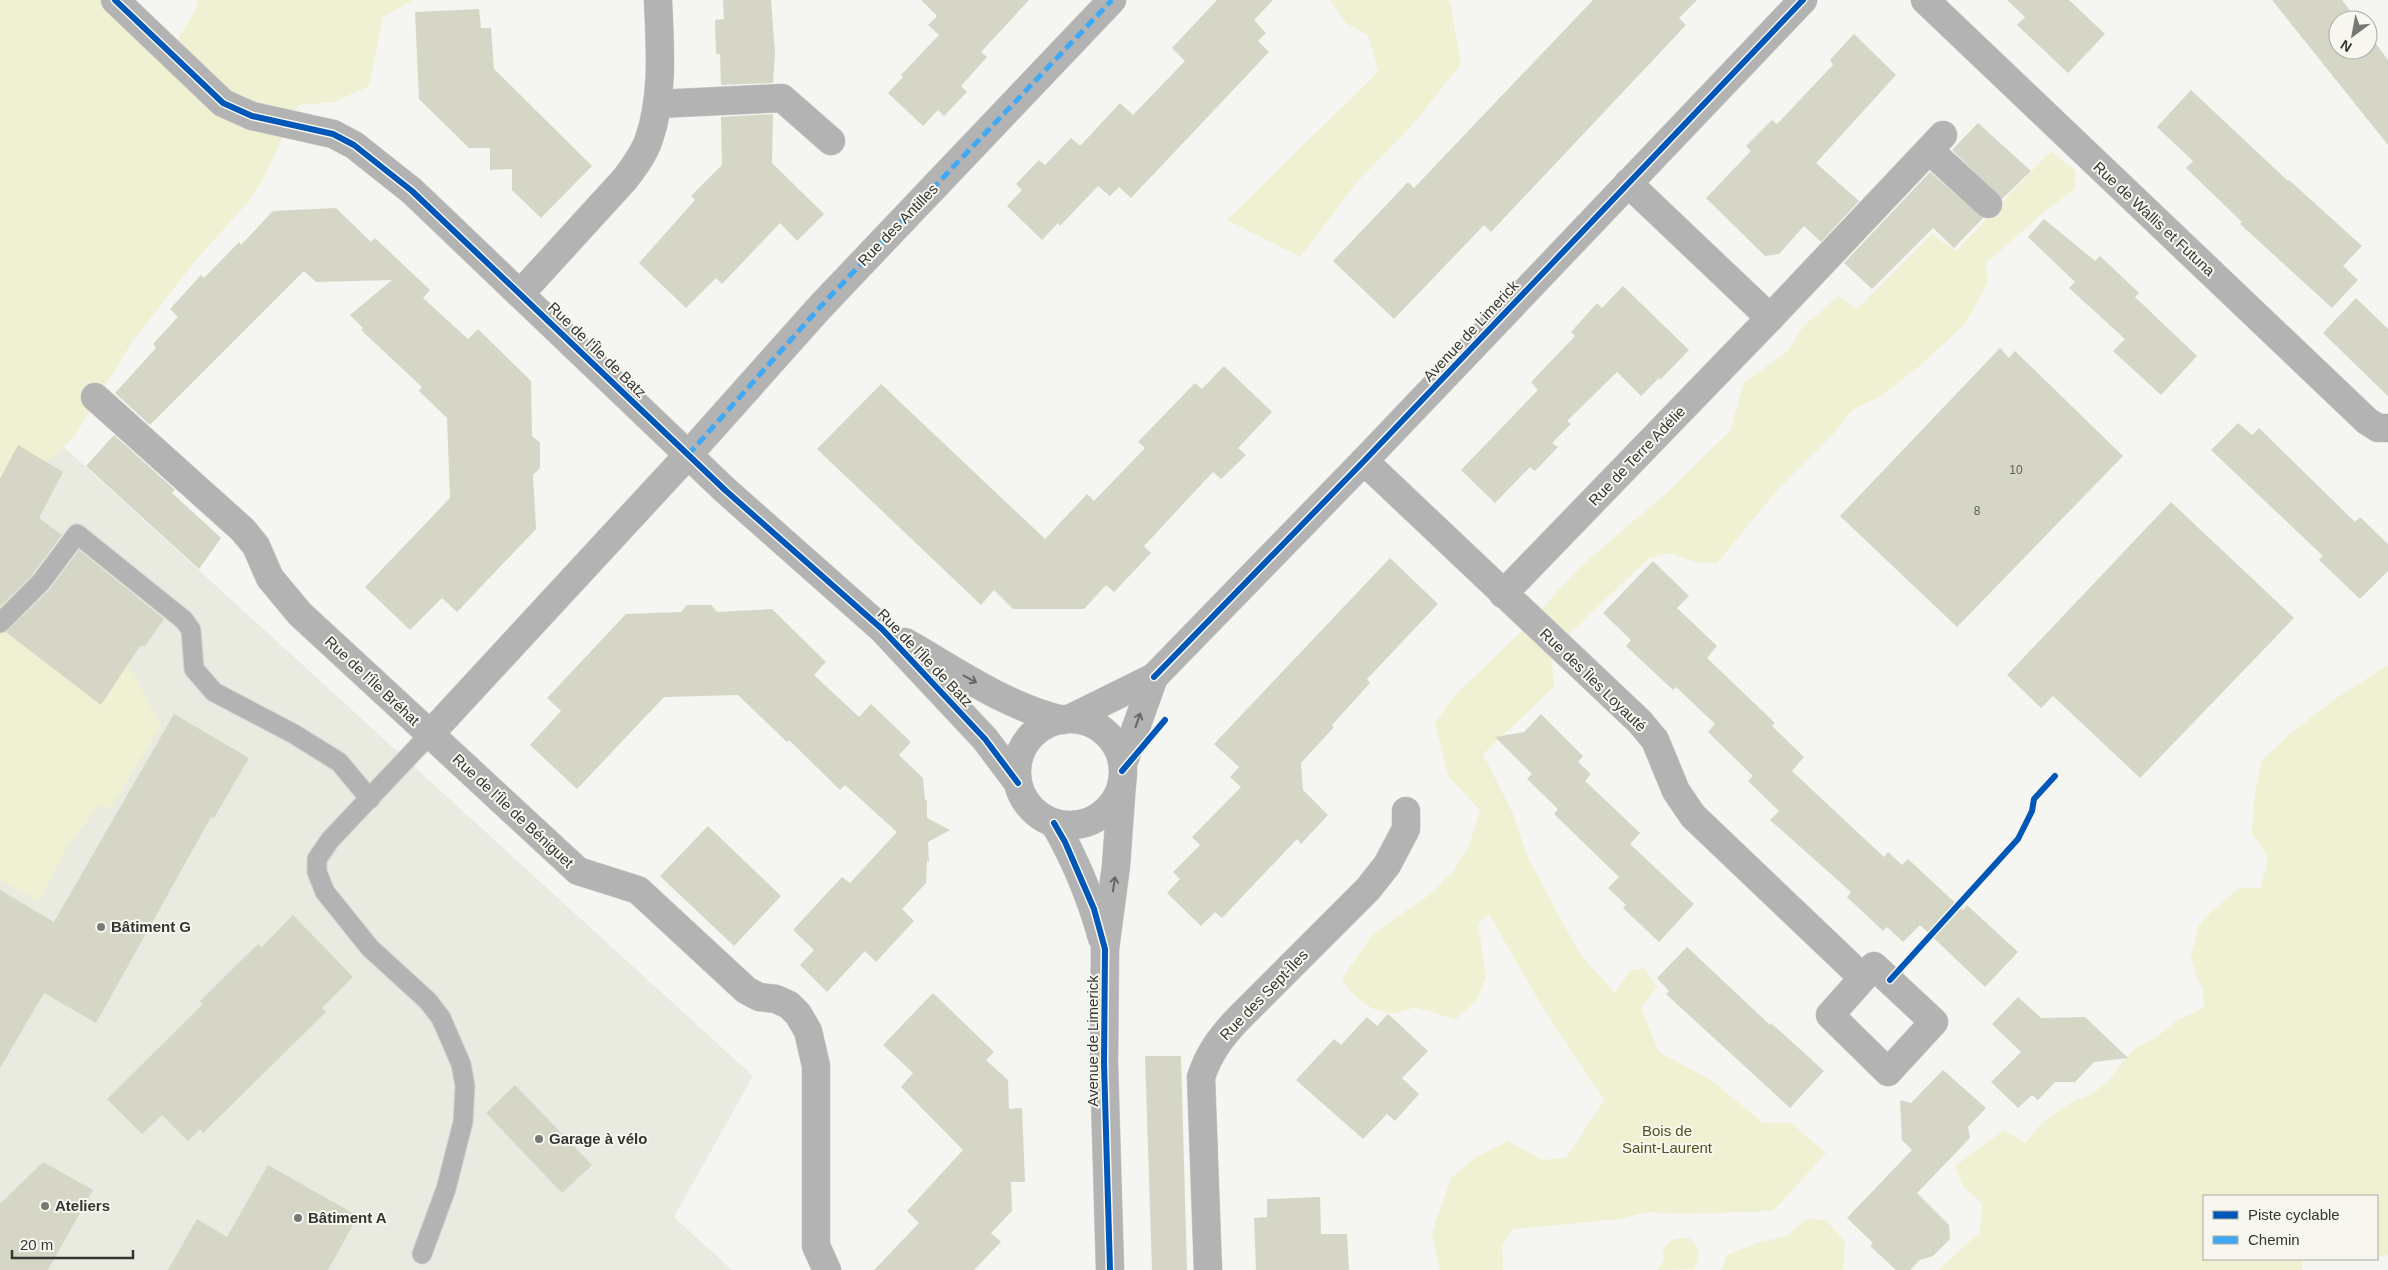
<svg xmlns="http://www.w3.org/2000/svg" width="2388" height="1270" font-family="Helvetica,sans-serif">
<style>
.built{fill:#e9eae0}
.green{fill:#f0f0d2}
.building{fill:#d6d6c6}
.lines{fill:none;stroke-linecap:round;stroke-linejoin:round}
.service-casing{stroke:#d2d2cf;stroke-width:21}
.pedestrian-casing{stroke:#d2d2cf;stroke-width:29}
.minor-casing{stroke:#d2d2cf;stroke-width:29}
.tertiary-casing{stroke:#d2d2cf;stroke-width:29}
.service{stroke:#b3b3b3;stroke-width:19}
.pedestrian{stroke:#b3b3b3;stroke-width:28}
.minor{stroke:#b3b3b3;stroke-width:28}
.tertiary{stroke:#b3b3b3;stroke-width:28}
.quiet{stroke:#3fa9f5;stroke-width:5;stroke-dasharray:10 5;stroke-linecap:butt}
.cycleway-casing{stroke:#f7f7ef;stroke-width:9}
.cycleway{stroke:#0057b8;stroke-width:6}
.oneway{stroke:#676766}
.poi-dot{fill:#787875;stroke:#f7f7ef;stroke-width:2}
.labels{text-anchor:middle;stroke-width:4;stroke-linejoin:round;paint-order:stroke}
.number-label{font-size:12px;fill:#5d5d57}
.street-label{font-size:15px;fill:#353532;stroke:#f7f7ef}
.poi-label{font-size:15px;font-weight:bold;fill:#353532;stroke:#f7f7ef;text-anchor:start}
.park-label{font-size:15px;fill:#53511d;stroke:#f7f7ef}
</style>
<rect width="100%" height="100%" fill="#f5f5f1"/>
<polygon class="built" points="32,418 753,1076 674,1217 732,1270 0,1270 0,471"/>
<g class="green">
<polygon points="0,0 130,0 169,32 177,41 196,9 197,0 413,0 383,17 369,86 334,102 298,105 263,179 249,201 195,261 132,342 74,437 0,507"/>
<polygon points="1330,0 1447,0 1450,3 1461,64 1414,123 1357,182 1300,257 1227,220 1378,72 1368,35 1346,23"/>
<path d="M 2051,151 L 2076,171 L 2074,189 L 2045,211 L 1985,264 L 1988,282 L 1965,324 L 1917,368 L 1881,396 L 1852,410 L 1833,434 L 1780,487 L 1717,563 L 1696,562 L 1669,553 L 1649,558 L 1551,651 L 1554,687 L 1483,754 L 1513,814 L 1528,858 L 1566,929 L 1581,955 L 1615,993 L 1630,971 L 1644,968 L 1657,987 L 1641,1008 L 1659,1052 L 1711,1080 L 1763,1123 L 1791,1123 L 1826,1153 L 1773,1211 L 1680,1214 L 1646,1212 L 1620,1219 L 1512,1229 L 1502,1245 L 1503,1270 L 1440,1270 L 1432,1233 L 1451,1178 L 1476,1157 L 1508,1141 L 1542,1160 L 1566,1158 L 1604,1100 L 1546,1013 L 1489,914 L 1478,924 L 1486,977 L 1477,999 L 1456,1019 L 1414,1007 C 1384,1023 1358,1004 1342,979 L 1373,934 L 1429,895 L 1453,872 L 1469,846 L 1480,810 L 1448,776 L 1435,723 L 1456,694 L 1519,634 L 1579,568 L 1671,489 L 1730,431 L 1744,383 L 1788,351 L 1803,327 L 1838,296 L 1857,309 L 1932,234 L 1956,251 Z"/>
<polygon points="7,589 34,612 21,644 101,705 128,664 161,726 110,809 100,804 68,846 39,901 0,880 0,600"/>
<polygon points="2388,665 2388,1255 2377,1257 2377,1196 2204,1196 2204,1259 2303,1259 2302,1270 1938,1270 1980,1232 1982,1204 1963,1186 1955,1166 2004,1130 2025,1143 2041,1124 2073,1101 2090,1095 2107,1083 2126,1057 2138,1046 2156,1038 2176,1021 2205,1007 2203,991 2195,973 2191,956 2199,925 2215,908 2239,888 2261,888 2268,857 2252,833 2255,792 2262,760 2290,734 2338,697"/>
<polygon points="1807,1219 1826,1220 1845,1242 1843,1270 1721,1270 1727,1255 1759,1242 1787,1236"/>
<path d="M 1680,1238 L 1689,1238 C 1700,1247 1701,1257 1694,1269 L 1658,1270 L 1664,1260 L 1663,1248 L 1672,1240 Z"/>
</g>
<g class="building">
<polygon points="723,0 771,0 775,53 773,83 721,85 720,54 716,54 715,20 724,19"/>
<polygon points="921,0 1029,0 981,52 987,57 961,86 967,92 944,116 938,110 923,126 888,93 903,77 901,75 939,35 928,25 937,16"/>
<polygon points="1217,0 1273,0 1254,20 1266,33 1258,41 1269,52 1131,198 1119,187 1110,196 1098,186 1060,226 1058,223 1042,240 1007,206 1022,190 1016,184 1039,160 1045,165 1071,138 1080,146 1120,103 1133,115 1185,61 1172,48"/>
<polygon points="1593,0 1697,0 1679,18 1686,25 1491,232 1484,225 1394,319 1333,261 1408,182 1414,188"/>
<polygon points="2007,0 2069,0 2105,34 2068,73 2017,25 2025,17"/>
<polygon points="2272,0 2342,0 2357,20 2338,20 2338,50 2368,50 2368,33 2388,60 2388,145"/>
<polygon points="479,9 481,28 491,28 494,69 592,166 541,218 512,190 512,169 490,170 490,148 469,148 419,99 415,12"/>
<polygon points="1854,34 1896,75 1816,163 1859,201 1821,242 1804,226 1779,254 1765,256 1706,198 1751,151 1746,146 1772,120 1777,124 1833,65 1830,60"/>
<polygon points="2191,90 2288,181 2289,180 2362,246 2343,266 2358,280 2332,308 2240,224 2242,222 2186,168 2193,161 2157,127"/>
<polygon points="773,114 772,163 824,214 797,241 780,223 722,284 716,278 686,308 639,263 695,200 691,196 722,165 721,117"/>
<polygon points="1978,123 2031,171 2002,199 1952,150"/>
<polygon points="1930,172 1983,218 1954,248 1933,228 1872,289 1844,263"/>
<polygon points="336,208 371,242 375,238 430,290 423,298 468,339 478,329 531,381 532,436 540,443 540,468 533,475 536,529 457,612 442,598 410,630 365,587 450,498 447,418 419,391 422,387 361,330 363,328 350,315 392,280 316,282 304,271 150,425 115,393 156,348 153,344 178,317 170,309 201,275 204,278 239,242 241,245 273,211"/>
<polygon points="2044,219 2095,261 2100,256 2139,293 2135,297 2197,356 2161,395 2113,351 2125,339 2069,288 2075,282 2028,237"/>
<polygon points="1623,286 1689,350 1660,380 1659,378 1641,396 1617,372 1567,421 1571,424 1552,443 1558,447 1535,471 1530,467 1495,503 1461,470 1538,390 1531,382 1575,336 1571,332 1597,303 1602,308"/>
<polygon points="2356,298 2388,329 2388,396 2323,333"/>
<polygon points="2000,348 2009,358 2015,351 2123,456 1957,627 1840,516"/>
<polygon points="1224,366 1272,412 1238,448 1246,455 1221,479 1213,472 1144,546 1151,553 1114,592 1106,585 1084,609 1013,609 994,590 981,605 817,449 881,384 1045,539 1087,494 1094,501 1145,448 1138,442 1195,383 1202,389"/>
<polygon points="2238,423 2252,435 2259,428 2355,522 2360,517 2388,544 2388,571 2360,599 2319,560 2323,556 2211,450"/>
<polygon points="114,435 175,490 172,493 221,538 199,569 86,466"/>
<polygon points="18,445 63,472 39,518 62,535 32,575 0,607 0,479"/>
<polygon points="2171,502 2294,618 2140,778 2053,696 2041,708 2007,675"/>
<polygon points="79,550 164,619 145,646 140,646 101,705 6,632 49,590"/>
<polygon points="1390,558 1438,604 1367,679 1370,683 1332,725 1334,727 1301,763 1303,790 1328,815 1301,844 1297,839 1222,918 1215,912 1201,926 1167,893 1180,879 1173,872 1200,845 1192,837 1241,787 1230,777 1239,767 1214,744"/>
<polygon points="1653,561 1689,596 1677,608 1717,646 1707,658 1775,723 1772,726 1804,757 1792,771 1884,857 1888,852 1902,865 1908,859 1963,910 1967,905 2018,952 1985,987 1920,925 1903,942 1887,927 1883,931 1847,897 1851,892 1770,820 1779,811 1748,781 1753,776 1708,732 1715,724 1676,687 1673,690 1626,646 1631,640 1603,613"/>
<polygon points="687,605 711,605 717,612 772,609 826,662 814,675 859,717 871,704 911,742 899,755 923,778 925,801 927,799 927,818 950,830 928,842 929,863 927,860 926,883 902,909 914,921 876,962 865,951 827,992 800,965 814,950 793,930 842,877 850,883 897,832 845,785 840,790 789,740 787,742 738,695 664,697 577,789 530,745 561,711 547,698 626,614 681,612"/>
<polygon points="174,714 249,758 214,818 211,817 96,1023 44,993 0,1068 0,890 54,922"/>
<polygon points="1541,714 1583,756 1578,762 1591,774 1585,781 1640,833 1630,844 1694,904 1659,942 1623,908 1626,905 1608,888 1619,877 1554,814 1558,809 1527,779 1532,774 1495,737 1524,732"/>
<polygon points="708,826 781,896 734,946 660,876"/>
<polygon points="293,915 353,977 322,1008 326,1012 203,1133 200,1129 188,1141 162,1115 142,1134 107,1099 203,1004 200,1001 258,944 262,947"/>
<polygon points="1687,947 1770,1025 1771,1023 1824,1071 1790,1108 1666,994 1669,991 1657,978"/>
<polygon points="933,993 994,1052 986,1060 1008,1080 1009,1109 1022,1108 1025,1182 1011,1182 1012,1211 991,1233 1001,1242 974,1270 874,1270 919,1223 907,1211 963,1150 901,1087 913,1073 883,1045"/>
<polygon points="2018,997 2041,1018 2085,1017 2128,1058 2094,1062 2075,1082 2055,1082 2038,1100 2032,1095 2018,1108 1991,1082 2021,1052 1992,1024"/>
<polygon points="1388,1014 1428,1051 1402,1078 1419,1094 1395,1121 1387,1114 1363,1139 1296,1080 1334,1039 1341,1045 1367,1017 1377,1026"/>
<polygon points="1145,1056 1181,1056 1187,1270 1152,1270"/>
<polygon points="1943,1070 1986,1108 1968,1127 1970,1138 1917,1193 1949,1225 1950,1239 1933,1256 1920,1260 1910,1270 1896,1270 1870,1246 1873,1243 1847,1218 1912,1150 1902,1140 1900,1100 1911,1103"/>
<polygon points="515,1085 592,1165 562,1193 486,1113"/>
<polygon points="43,1162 93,1190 48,1270 0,1270 0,1204"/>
<polygon points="268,1165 358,1216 328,1270 168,1270 197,1219 227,1237"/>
<polygon points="1320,1197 1321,1234 1347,1234 1349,1270 1256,1270 1254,1218 1267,1217 1267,1199"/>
</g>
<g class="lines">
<g class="service-casing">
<g id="service">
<polyline points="0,623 41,582 77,534 184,620 191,630 194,669 214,692 294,734 339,762 370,799"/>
<polyline points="422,1254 446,1189 463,1122 465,1086 461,1064 441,1018 428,1001 370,948 325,892 317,872 317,859 330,840 430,734"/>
</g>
</g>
<g class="pedestrian-casing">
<polyline id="pedestrian" points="688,455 821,306 937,184"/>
</g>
<g class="minor-casing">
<g id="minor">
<polyline points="115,0 223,103 252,116 333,134 354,145 412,191 725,490 882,629 985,739 1018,783"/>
<polyline points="1925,0 2367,421 2378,428 2388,428"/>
<polyline points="658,104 782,98 831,141"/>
<polyline points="1929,150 1988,204"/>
<polyline points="1628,183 1770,318 1943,135"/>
<polyline points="937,184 1112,0"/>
<path d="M 520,294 L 625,179 C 634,167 644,154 649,139 C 664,95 660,46 658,0"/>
<polyline points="95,397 243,530 256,546 270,578 300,614 430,734 688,455"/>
<polyline points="1364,461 1640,722 1655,740 1676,791 1693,816 1863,978 1874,966 1934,1022 1888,1072 1830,1015 1863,978"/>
<polyline points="1503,594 1770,318"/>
<path d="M 905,642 C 955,670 1006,707 1063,720"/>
<polyline points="430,734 578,871 638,890 746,990 759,997 776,999 789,1005 798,1014 808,1031 816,1066 816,1246 827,1270"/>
<path d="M 1208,1270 L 1201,1077 C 1209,1053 1221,1037 1238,1019 L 1368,889 L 1387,865 L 1406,829 L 1406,811"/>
</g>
</g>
<g class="tertiary-casing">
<g id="tertiary">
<polyline points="1071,718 1154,677 1364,461 1803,0"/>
<circle cx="1070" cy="772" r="53"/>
<polyline points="1123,764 1154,677"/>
<path d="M 1054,823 C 1075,859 1091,898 1102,938"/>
<polyline points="1110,1270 1104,1063 1105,949 1116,866 1122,783"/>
</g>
</g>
<use href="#service" class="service"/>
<use href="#pedestrian" class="pedestrian"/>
<use href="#minor" class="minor"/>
<use href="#tertiary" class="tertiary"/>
<polyline class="quiet" points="688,455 821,306 1112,0"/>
<g class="cycleway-casing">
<g id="cycleway">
<polyline points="115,0 223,103 252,116 333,134 354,145 412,191 725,490 882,629 985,739 1018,783"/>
<polyline points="1154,677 1364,461 1803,0"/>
<polyline points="1122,771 1165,720"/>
<polyline points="1054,823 1065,842 1094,909 1105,949 1104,1063 1110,1270"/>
<polyline points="1890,980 2018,839 2032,811 2034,799 2055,776"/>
</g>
</g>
<use href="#cycleway" class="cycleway"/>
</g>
<defs><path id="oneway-shaft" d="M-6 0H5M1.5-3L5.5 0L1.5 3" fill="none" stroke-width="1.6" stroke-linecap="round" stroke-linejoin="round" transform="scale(1.25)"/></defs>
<g class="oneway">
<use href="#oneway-shaft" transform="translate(970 679) rotate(29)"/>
<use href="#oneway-shaft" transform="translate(1138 720) rotate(-71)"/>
<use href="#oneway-shaft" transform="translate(1114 884) rotate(-82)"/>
</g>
<g class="poi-dot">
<circle cx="101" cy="927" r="5"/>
<circle cx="539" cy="1139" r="5"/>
<circle cx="45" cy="1206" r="5"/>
<circle cx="298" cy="1218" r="5"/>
</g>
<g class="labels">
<g class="number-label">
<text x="2016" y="474">10</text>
<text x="1977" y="515">8</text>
</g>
<g class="street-label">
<text transform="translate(2154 219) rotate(43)" y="5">Rue de Wallis et Futuna</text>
<text transform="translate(898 225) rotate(-46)" y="5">Rue des Antilles</text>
<text transform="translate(1471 331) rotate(-47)" y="5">Avenue de Limerick</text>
<text transform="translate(597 350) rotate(44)" y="5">Rue de l'Île de Batz</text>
<text transform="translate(1637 456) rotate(-46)" y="5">Rue de Terre Adélie</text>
<text transform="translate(925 658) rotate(46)" y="5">Rue de l'Île de Batz</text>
<text transform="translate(1593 680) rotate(44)" y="5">Rue des Îles Loyauté</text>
<text transform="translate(372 681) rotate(43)" y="5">Rue de l'Île Bréhat</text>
<text transform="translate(513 811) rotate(43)" y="5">Rue de l'Île de Béniguet</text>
<text transform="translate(1264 995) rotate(-46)" y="5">Rue des Sept-Îles</text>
<text transform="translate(1093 1041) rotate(-90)" y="5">Avenue de Limerick</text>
</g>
<g class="poi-label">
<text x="111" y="932">Bâtiment G</text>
<text x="549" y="1144">Garage à vélo</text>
<text x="55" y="1211">Ateliers</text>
<text x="308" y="1223">Bâtiment A</text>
</g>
<g class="park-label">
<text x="1667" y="1136">Bois de<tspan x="1667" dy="17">Saint-Laurent</tspan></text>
</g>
</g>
<rect x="2203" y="1195" width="175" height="65" fill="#f7f7ef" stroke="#a9a9a3"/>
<rect x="2213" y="1211" width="25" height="8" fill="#0057b8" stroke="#a9a9a3"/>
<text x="2248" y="1220" font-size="15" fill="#353532">Piste cyclable</text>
<rect x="2213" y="1236" width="25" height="8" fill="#3fa9f5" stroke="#a9a9a3"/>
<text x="2248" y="1245" font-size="15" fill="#353532">Chemin</text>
<g transform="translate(2353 35) rotate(212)"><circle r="24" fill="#f7f7ef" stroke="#a9a9a3"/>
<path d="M0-4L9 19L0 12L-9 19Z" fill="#787875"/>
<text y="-8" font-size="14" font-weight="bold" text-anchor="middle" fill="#353532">N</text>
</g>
<path d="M12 1250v8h121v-8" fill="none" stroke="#353532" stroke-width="2.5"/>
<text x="20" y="1250" font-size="15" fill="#353532" stroke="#f7f7ef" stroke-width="4" paint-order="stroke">20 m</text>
</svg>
